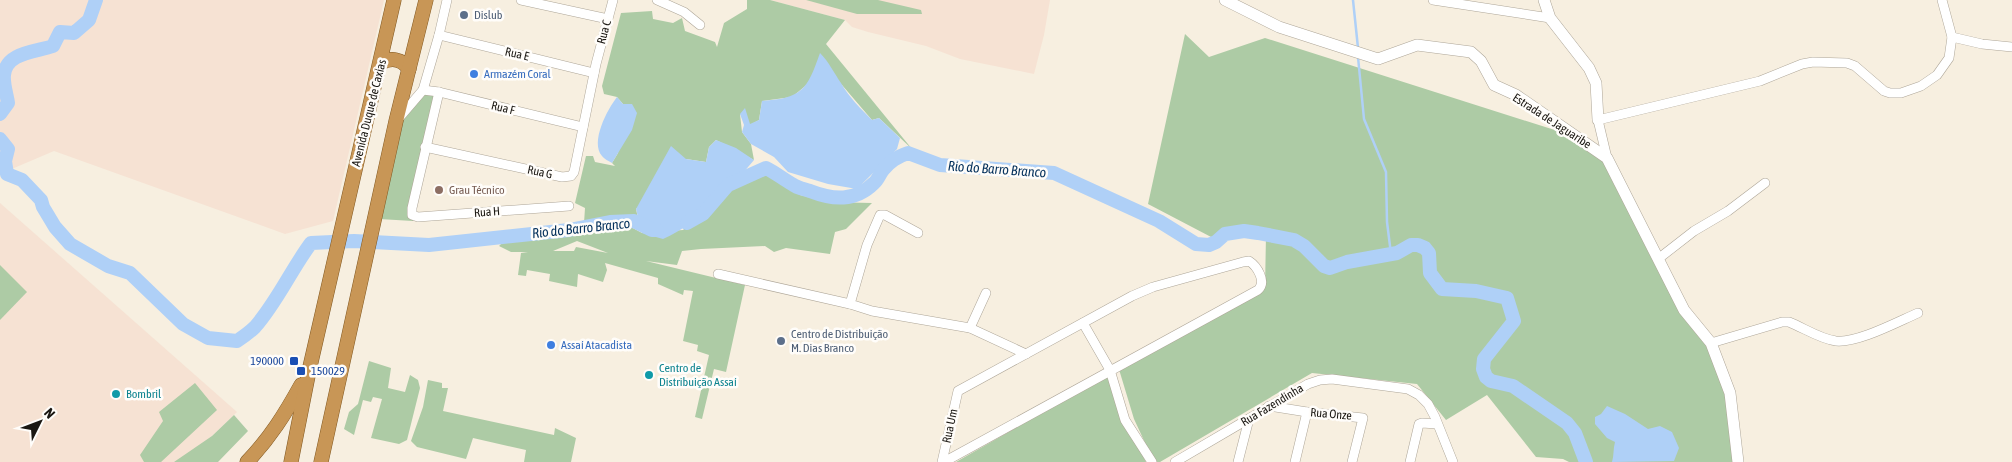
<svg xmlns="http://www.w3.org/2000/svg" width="2012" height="462" font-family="'Asap Condensed',sans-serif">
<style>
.industrial{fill:#f6e2d3}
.green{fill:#adcba5;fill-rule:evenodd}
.water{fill:#afd0f7}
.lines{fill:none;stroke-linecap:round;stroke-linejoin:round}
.stream{stroke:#afd0f7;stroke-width:2.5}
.river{stroke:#afd0f7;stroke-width:14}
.minor-casing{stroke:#aea698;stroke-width:10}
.tertiary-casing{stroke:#aea698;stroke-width:12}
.trunk-casing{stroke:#825922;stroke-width:15}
.minor{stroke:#fff;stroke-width:9}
.tertiary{stroke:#fff;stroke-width:11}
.trunk{stroke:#c89656;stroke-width:14}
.service-dot{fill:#5c6f8a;stroke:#fffdfa;stroke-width:2}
.shop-dot{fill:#3f7fe0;stroke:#fffdfa;stroke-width:2}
.education-dot{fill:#8d6e63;stroke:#fffdfa;stroke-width:2}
.transit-dot{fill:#1a4fb4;stroke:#fffdfa;stroke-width:2}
.culture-dot{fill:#0f9aa8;stroke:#fffdfa;stroke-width:2}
.labels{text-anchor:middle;stroke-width:5;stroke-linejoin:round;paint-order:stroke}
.service-label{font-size:12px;fill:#4e5e75;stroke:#fffdfa;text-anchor:start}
.street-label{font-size:12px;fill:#1a1712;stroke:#fffdfa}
.shop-label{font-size:12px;fill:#366cbe;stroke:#fffdfa;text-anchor:start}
.education-label{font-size:12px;fill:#785e54;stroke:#fffdfa;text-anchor:start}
.transit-label{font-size:12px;fill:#164399;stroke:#fffdfa;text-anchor:end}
.culture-label{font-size:12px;fill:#0d838f;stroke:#fffdfa;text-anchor:start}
.water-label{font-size:14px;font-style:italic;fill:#05315c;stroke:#fffdfa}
</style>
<rect width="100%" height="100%" fill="#f7efe0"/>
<g class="industrial">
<polygon points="0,0 384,0 333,221 285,234 54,151 0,174"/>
<polygon points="770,0 1050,0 1044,35 1034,74 960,59 926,46 868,32 852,27 845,20"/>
<polygon points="0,203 237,412 185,462 0,462"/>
</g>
<g class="green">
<polygon points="747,0 770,0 845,20 826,44 912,149 879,118 872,120 842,85 810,82 792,97 762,101 759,120 750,125 740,114 742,132 751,144 754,160 716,140 709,147 706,162 686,159 636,209 639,223 634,221 584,223 585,208 575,203 586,156 593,156 595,162 615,166 612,163 618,153 623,104 617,97 604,94 602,86 621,13 652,11 653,19 673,23 682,18 685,31 715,42 717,47 724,23 747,9"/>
<polygon points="806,0 878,0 921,10 922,14 857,14"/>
<polygon points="1185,34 1209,57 1265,38 1561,132 1601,157 1708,343 1722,377 1735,462 1569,462 1563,459 1536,457 1487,395 1446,420 1417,384 1312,373 1160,462 1154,462 1134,419 1118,366 1265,288 1266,235 1213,238 1148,204"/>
<polygon points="442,94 413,221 379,219 402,121 421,95"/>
<path d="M 761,171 L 800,195 L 829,202 L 872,203 L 846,229 L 835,232 L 830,254 L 786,248 L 774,252 L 765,246 L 701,249 L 682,251 L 677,265 L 646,261 L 745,285 L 726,372 L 714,369 L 702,419 L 695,417 L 709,355 L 697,351 L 698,345 L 683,341 L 693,291 L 684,290 L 683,295 L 658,284 L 658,278 L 605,263 L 607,270 L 603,282 L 578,274 L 577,287 L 549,281 L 550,274 L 527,270 L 526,276 L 518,275 L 521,253 L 528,252 L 511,252 L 499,246 L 505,240 L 629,226 L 642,233 L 683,230 L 734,184 ZM 577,241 L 608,253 L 576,247 L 574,251 L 553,251 Z"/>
<polygon points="0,265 27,292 0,320"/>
<polygon points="369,361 391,368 388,388 405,392 410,375 418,380 420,388 407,440 399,444 371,438 382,399 373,397 371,402 363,400 354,435 344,429 349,412 358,404"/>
<polygon points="1107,376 1116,402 1146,462 956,462"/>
<polygon points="428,380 442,383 442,388 448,388 443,411 554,435 555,428 576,438 571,462 524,462 526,450 473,438 466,459 417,447 411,441 423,407"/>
<polygon points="195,383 217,410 161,462 144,462 140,455 163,421 159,412"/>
<polygon points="234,415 248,431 218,462 174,462 212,436"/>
</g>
<g class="water">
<path d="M 820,53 C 829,62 834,73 841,83 C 849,97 861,109 872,120 L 879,118 L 900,138 L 897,149 L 857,189 L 828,184 L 788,172 L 774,157 L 751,144 L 742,132 L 744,125 L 740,114 L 745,108 L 750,124 L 759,120 L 762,101 C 802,98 807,90 820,53 Z"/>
<path d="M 617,97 L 623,104 L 632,104 L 637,113 L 632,130 L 612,163 C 609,161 604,159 602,156 C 590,142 607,110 617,97 Z"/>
<path d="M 716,140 L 736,148 L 754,160 C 728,191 701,222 663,239 L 642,233 L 636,209 L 671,146 L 686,159 L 706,162 L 709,147 Z"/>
<path d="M 1607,406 L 1625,414 L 1648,429 L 1660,426 L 1672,432 L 1679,448 L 1674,461 L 1612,462 C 1614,456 1613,449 1615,442 L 1607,438 L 1595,424 L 1595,417 L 1601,414 Z"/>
</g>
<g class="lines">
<g class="stream">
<polyline points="1353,0 1358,48"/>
<polyline points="1358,57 1364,119 1386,172 1387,222 1391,254"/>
<polyline points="0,141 1,141"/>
</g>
<g class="river">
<path d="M 0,114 L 8,103 C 7,95 3,84 4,75 C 6,52 36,52 53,46 L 60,32 L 74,33 L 89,20 L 96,0"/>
<path d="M 0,139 L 8,149 L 5,161 L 7,174 L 22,180 L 41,200 L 43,207 L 55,227 L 70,244 L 108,266 L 130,273 L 183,324 L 208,338 L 237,341 C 243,337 250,332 255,327 C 277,302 291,270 311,243 L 354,241 L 429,245 L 569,230 L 610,222 L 634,221 L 652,230 L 657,230"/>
<path d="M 687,223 L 703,214 L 728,185 L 766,168 C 776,173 783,179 792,184 C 797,188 804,189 810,191 C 833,200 855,202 874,183 C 878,180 879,175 883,170 C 890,161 897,157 908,153 L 940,165 L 1054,173 L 1159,221 L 1196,244 L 1209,245 L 1216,242 L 1225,234 L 1244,231 L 1258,233 L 1294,240 L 1304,246 L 1324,266 L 1330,268 L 1347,262 L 1397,253 L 1411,245 L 1418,245 L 1425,248 L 1429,253 L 1430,273 L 1442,289 L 1476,291 L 1507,298 L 1514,321 L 1484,359 L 1483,369 L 1486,377 L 1491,381 L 1513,386 L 1567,423 L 1575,433 L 1586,462"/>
</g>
<g class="minor-casing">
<g id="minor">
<polyline points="521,0 608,19"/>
<polyline points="657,0 684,12 700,25"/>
<polyline points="1433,0 1550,18"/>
<polyline points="1942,0 1952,37"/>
<polyline points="439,35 594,73"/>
<polyline points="423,90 439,92 583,127"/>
<polyline points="439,92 412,208 412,215 418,217 569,206"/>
<polyline points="399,118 423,90 439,35 447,0"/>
<polyline points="425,147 562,177 571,176 574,172 596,64 613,0"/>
<polyline points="1607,158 1598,120 1760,81 1802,64 1813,62 1847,63 1855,66 1884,91 1890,93 1901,93 1921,86 1937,75 1949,58 1952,37 1982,44 2012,47"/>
<polyline points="918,233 885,215 880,215 867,245 850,304 872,311 970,328 1026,354"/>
<polyline points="1658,259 1694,231 1728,211 1765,183"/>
<polyline points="718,274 850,304"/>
<polyline points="1083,323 1110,370 1125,420 1152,462"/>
<polyline points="970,328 986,293"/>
<path d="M 1711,343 L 1782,322 L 1789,322 C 1804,328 1820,339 1836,341 C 1858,343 1897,322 1918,313"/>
<polyline points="1269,406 1307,412 1363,418 1352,462"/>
<path d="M 942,462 L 958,391 L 1132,296 L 1153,287 L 1243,262 L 1249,261 C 1257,266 1267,282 1258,290 L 944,462"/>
<polyline points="1175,462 1308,384 1320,380 1332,379 1408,389 1419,395 1428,404 1435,417 1453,462"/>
<polyline points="1238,462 1249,419"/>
<polyline points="1295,462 1307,412"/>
<polyline points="1410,462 1419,424 1422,423 1437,424"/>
</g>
</g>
<g class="tertiary-casing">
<g id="tertiary">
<polyline points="1225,0 1279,27 1378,59 1417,45 1471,52 1481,61 1494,85 1516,95 1607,158 1684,310 1711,343 1730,393 1738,462"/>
<polyline points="1544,0 1550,18 1589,68 1596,83 1598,120"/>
</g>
</g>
<g class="trunk-casing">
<g id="trunk">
<path d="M 381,63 C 391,57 402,59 409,69"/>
<path d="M 247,462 C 270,438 285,414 301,385"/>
<polyline points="291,462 309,371 394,0"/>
<polyline points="321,462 396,121 426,0"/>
</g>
</g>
<use href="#minor" class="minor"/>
<use href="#tertiary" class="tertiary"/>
<use href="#trunk" class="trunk"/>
</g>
<g class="service-dot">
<circle cx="464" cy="15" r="5"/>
<circle cx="781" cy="341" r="5"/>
</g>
<g class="shop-dot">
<circle cx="474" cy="74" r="5"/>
<circle cx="551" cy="345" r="5"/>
</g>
<circle class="education-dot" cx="439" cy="190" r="5"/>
<g class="transit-dot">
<rect x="289" y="356" width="10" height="10" rx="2.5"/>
<rect x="296" y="366" width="10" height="10" rx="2.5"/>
</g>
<g class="culture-dot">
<circle cx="649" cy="375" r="5"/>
<circle cx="116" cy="394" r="5"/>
</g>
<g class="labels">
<g class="service-label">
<text x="474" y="19">Dislub</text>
<text x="791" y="338">Centro de Distribuição<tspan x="791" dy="14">M. Dias Branco</tspan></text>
</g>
<g class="street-label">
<text transform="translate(604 32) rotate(-75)" y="4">Rua C</text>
<text transform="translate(517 54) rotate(13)" y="4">Rua E</text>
<text transform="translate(503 108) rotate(14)" y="4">Rua F</text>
<text transform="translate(369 113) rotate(-76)" y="4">Avenida Duque de Caxias</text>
<text transform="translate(1552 121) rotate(33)" y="4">Estrada de Jaguaribe</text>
<text transform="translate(540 172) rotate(12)" y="4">Rua G</text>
<text transform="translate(487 212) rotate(-4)" y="4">Rua H</text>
<text transform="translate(1272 405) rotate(-31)" y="4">Rua Fazendinha</text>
<text transform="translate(1331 414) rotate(5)" y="4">Rua Onze</text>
<text transform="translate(950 426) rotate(-78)" y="4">Rua Um</text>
</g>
<g class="shop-label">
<text x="484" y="78">Armazém Coral</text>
<text x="561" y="349">Assaí Atacadista</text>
</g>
<g class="education-label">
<text x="449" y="194">Grau Técnico</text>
</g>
<g class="transit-label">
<text x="284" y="365">190000</text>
<text x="311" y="375" text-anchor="start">150029</text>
</g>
<g class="culture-label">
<text x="659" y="372">Centro de<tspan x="659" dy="14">Distribuição Assaí</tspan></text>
<text x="126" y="398">Bombril</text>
</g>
<g class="water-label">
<text transform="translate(997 169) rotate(4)" y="5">Rio do Barro Branco</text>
<text transform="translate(581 228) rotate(-6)" y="5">Rio do Barro Branco</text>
</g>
</g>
<g transform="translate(40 422) rotate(48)" stroke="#fffdfa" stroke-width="4" paint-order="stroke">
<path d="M0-4L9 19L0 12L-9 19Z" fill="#1a1712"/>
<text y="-8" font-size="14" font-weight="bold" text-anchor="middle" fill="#1a1712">N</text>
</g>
</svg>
